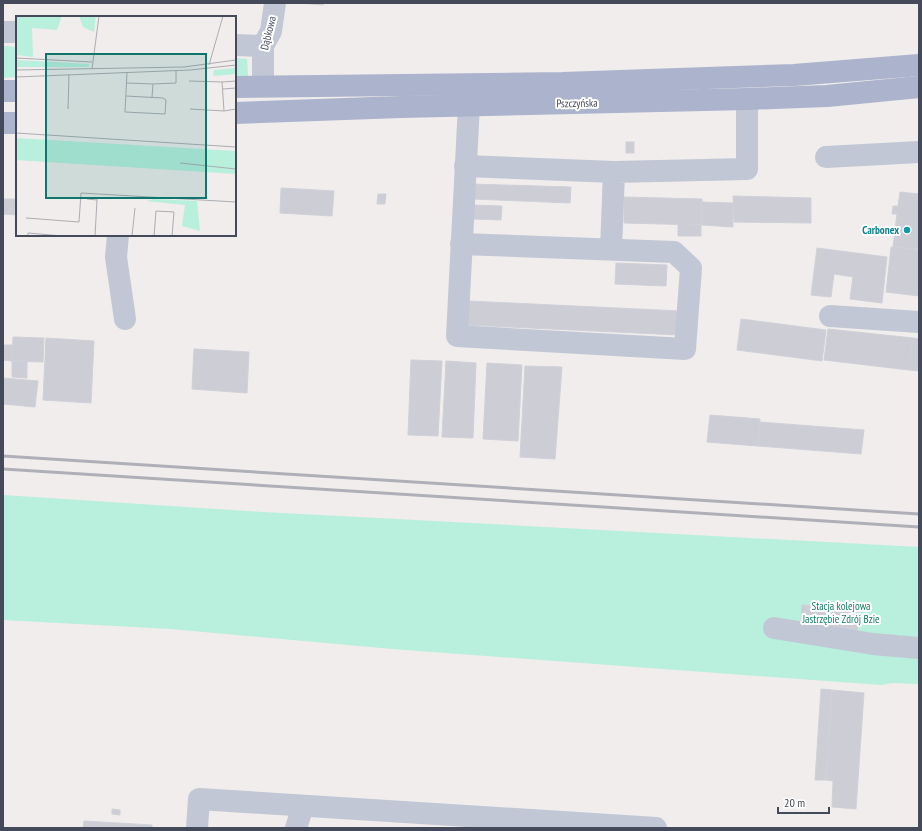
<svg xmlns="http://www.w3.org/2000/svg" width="922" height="831" font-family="'PT Sans Narrow',sans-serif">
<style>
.green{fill:#b9efdd}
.building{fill:#cccdd5;stroke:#d0d0d9}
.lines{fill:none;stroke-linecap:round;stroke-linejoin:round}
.minor{stroke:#c2c7d5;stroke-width:22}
.major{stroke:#abb3cd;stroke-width:22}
.rail{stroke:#afafb7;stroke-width:3}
.culture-dot{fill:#0f9aa8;stroke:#fff;stroke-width:1.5}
.labels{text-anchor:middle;stroke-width:4;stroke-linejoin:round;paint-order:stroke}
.street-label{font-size:11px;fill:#454a5a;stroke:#fff}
.culture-label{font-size:11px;font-weight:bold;fill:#0d838f;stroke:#fff;text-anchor:end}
.park-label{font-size:11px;fill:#157c66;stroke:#fff}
.inset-road{fill:none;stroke:#acacb2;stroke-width:1}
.view{fill:#0f766e;fill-opacity:0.15;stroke:#0f766e;stroke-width:2}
.inset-edge{fill:none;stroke:#454a5a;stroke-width:2}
</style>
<rect width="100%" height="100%" fill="#f0edec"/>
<g class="green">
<polygon points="3,46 17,47 17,77 3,78"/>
<polygon points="235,58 247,59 248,76 235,76"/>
<polygon points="3,495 247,511 919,547 919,684 893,683 881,685 392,649 171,629 3,620"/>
</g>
<g class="building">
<polygon points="299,3 324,3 323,5"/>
<rect x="626" y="142" width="8" height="11"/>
<polygon points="472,184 571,187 570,203 472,199"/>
<polygon points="281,188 334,191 332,216 280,213"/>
<polygon points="900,192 919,194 919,249 893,247 897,214 892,214 893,206 898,206"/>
<polygon points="378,194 386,194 385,204 377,204"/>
<polygon points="733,196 811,198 811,223 734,222"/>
<polygon points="624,197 702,199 702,225 624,223"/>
<polygon points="3,199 17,199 17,215 3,214"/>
<polygon points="702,202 733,203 733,227 702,225"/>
<polygon points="472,205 502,206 501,220 472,219"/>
<polygon points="678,224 701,225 701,236 678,236"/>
<polygon points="891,247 919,250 919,296 886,292"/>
<polygon points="817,248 887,257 882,303 850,299 853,277 834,274 831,297 811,295"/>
<polygon points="616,263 667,265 666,286 615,284"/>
<polygon points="469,301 680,311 678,335 467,325"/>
<polygon points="741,319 826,330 822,361 737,350"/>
<polygon points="828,329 913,338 909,370 824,360"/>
<polygon points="13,337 44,338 43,362 12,361"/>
<polygon points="46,338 94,341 91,403 43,400"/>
<polygon points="913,338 919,339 919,371 909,370"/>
<polygon points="3,345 13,345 12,361 3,360"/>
<polygon points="194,349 249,352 247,393 192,389"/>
<polygon points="411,360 442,361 438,436 408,435"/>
<polygon points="12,361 27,361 27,378 12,377"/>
<polygon points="446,361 476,363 473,438 442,437"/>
<polygon points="487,363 522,365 518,441 483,439"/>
<polygon points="525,366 562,367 555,459 520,457"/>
<polygon points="3,378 38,381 35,407 3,404"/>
<polygon points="710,415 760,419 758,446 707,442"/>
<polygon points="760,422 864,430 861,454 758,446"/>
<polygon points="802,605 818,606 816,630 801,622"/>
<polygon points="817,610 848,612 847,632 816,630"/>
<polygon points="848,612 858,613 857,633 847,632"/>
<polygon points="821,689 832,690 826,780 815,780"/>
<polygon points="832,690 864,693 856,809 832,807 833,781 826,780"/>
<polygon points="112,809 120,810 120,815 112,814"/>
<polygon points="84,821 152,825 152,828 83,828"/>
</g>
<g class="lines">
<g class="minor">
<polyline points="3,32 17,32"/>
<polyline points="235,45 263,46"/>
<polyline points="263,86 263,46 271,31 275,3"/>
<polyline points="826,157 919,152"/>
<polyline points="465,166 614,172"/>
<polyline points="118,235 116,257 125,319"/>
<polyline points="461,244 674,252 691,268 685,349 457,336 469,105"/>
<polyline points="611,249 614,172 747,169 747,99"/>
<polyline points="830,316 919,322"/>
<polyline points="774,628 873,644 919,648"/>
<polyline points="197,828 199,799 656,828"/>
<polyline points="296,828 303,806"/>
</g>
<g class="major">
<polyline points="235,87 563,83 794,75 919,65"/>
<polyline points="3,91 17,91"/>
<polyline points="235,113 401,107 747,99 827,96 919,87"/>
<polyline points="3,123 17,123"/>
</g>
<g class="rail">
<polyline points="3,456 919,514"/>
<polyline points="3,469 919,527"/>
</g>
</g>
<circle class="culture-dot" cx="907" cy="230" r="4"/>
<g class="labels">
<g class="street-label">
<text transform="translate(268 33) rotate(-76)" y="4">Dąbkowa</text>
<text transform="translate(577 103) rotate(-1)" y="4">Pszczyńska</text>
</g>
<g class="culture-label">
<text x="899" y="234">Carbonex</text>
</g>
<g class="park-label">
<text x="841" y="610">Stacja kolejowa<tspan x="841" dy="13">Jastrzębie Zdrój Bzie</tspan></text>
</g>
</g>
<g transform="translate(16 16)">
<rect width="220" height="220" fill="#f0edec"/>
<path d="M 0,0 L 46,0 L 41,14 L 16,12 L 17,41 L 0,39 ZM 63,0 L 80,0 L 78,16 L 67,11 ZM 0,44 L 73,48 L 73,51 L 0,51 ZM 220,52 L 220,58 L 197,60 L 198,54 ZM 0,122 L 220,135 L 220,158 L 0,144 ZM 137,183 L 181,185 L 184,215 L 166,210 L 169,189 L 131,185 Z" fill="#b9efdd"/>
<path class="inset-road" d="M 0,42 L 76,46M 193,49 L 207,0M 76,53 L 83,0M 0,54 L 168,51 L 220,44M 0,61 L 174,54 L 220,49M 173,65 L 206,66 L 208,95 L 220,93M 206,66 L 220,65M 111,67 L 137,68M 207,73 L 220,72M 110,80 L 147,82 L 150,84 L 149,98 L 109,96 L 111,56M 136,81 L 137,68 L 160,67 L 160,55M 52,93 L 53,58M 174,93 L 208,95M 0,117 L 220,131M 164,147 L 220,153M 71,183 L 81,184 L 81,182M 10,202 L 63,206 L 65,177 L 220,186M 12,220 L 12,217 L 46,220M 79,220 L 81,184M 116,220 L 119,192M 138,220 L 140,195 L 158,196 L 156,220"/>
<path class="view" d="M 30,38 L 190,38 L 190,182 L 30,182 Z"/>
<rect width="220" height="220" class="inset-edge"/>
</g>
<rect width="922" height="831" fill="none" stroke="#454a5a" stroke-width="8"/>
<path d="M778 807v6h51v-6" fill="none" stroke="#454a5a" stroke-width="2"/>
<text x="784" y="807" font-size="12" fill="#454a5a" stroke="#ffffff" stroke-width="3" paint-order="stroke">20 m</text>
</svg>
